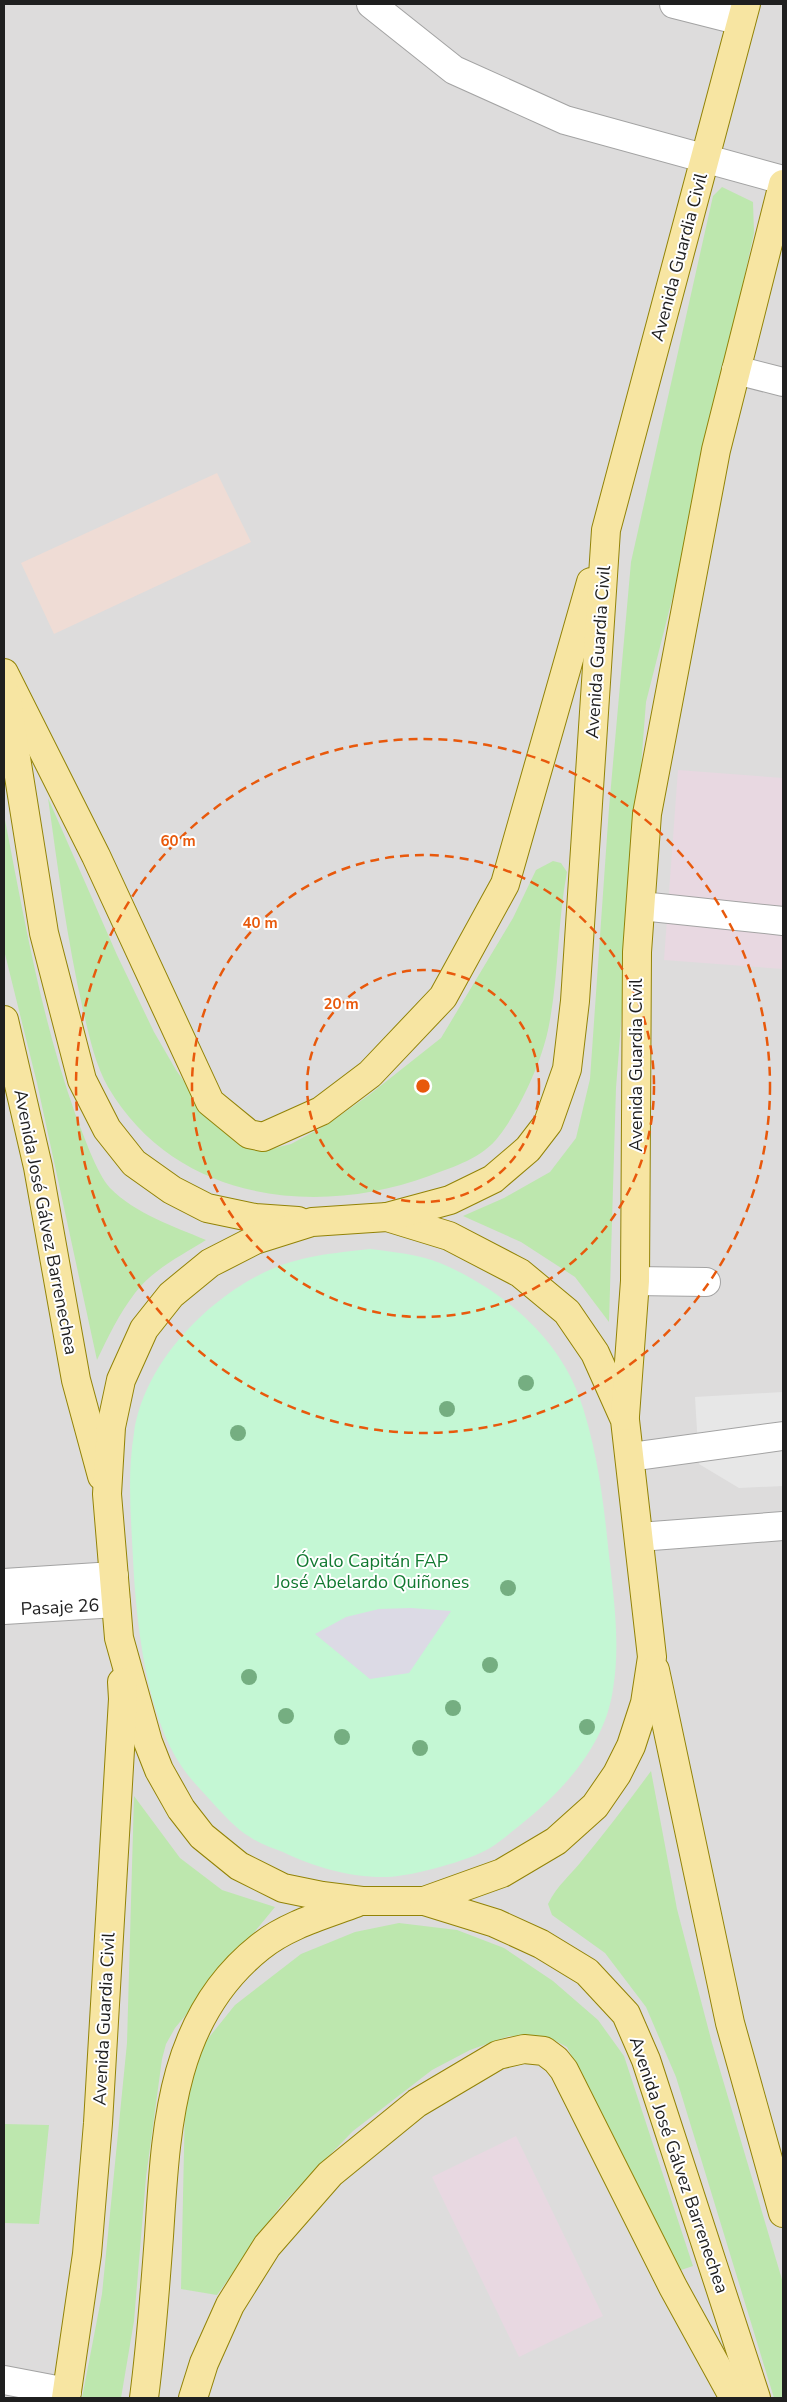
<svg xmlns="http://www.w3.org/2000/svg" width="787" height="2402" font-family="'Nunito Sans',sans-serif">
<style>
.residential{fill:#dddcdc}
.commercial{fill:#efdcd5}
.industrial{fill:#e8d8e1}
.grass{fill:#bde7ae}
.park{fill:#c4f7d4}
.parking{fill:#e7e7e7}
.plaza{fill:#dcdae5}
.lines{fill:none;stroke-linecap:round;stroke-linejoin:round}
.minor-casing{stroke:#a3a3a3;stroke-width:30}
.major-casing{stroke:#928307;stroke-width:30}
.minor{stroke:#fff;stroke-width:28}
.major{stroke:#f7e5a2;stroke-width:28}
.tree{fill:#75ae81}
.ring{fill:none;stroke:#e8590c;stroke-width:2.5;stroke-dasharray:9 6}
.labels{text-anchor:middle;stroke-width:4;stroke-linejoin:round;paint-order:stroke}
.street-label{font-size:18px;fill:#1f1f1f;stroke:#fff}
.park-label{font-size:18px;fill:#117930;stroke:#fff}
.centre{fill:#e8590c;stroke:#fff;stroke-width:2.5}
.ring-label{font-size:15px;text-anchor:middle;font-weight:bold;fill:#e8590c;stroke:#fff;stroke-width:4;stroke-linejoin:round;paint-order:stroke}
</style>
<rect width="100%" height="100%" fill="#efeee5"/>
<rect class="residential" x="4" y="4" width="779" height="2394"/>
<polygon class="commercial" points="217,473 251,542 54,634 21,563"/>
<g class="industrial">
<polygon points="678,770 783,778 783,969 664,960"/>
<polygon points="516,2136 603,2316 519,2357 432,2177"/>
</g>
<g class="grass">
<polygon points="722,187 753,202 754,233 680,568 646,702 616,1088 609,1322 575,1277 521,1242 463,1216 504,1198 550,1172 576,1138 590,1079 609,808 631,562 713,196"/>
<path d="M 48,798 L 117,955 L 154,1032 L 176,1070 L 202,1107 L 250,1145 L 271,1149 L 291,1144 L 328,1124 L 369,1095 L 441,1038 L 513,918 L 536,870 L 553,861 L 561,863 L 567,872 C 557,924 559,978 548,1030 C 541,1063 520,1109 499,1136 C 483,1158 453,1167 429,1176 C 315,1218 175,1201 108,1087 C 95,1064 89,1035 83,1010 C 67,940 58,869 48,798 Z"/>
<path d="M 4,815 C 24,917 41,1018 76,1116 C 84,1136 96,1172 110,1188 C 136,1214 173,1226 206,1240 C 182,1255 152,1270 135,1293 C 119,1314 108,1337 97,1360 L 37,1083 L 4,950 Z"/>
<path d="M 651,1771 L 677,1909 L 712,2043 L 783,2283 L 783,2398 L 774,2398 L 676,2077 L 646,2007 L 605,1953 L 552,1915 L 548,1904 C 557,1885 572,1874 584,1858 C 607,1830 629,1801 651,1771 Z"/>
<polygon points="134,1796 180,1858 222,1890 275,1907 175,2028 166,2044 162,2059 146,2177 134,2321 121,2398 82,2398 102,2294 127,2043"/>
<polygon points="399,1923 457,1930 504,1948 553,1981 598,2020 624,2056 693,2266 681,2270 567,2047 552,2039 537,2036 509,2036 470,2050 432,2070 353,2131 281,2205 217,2295 181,2289 185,2104 202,2046 235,2005 301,1954 355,1932"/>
<polygon points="4,2124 49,2125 39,2224 4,2223"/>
</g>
<path class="park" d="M 370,1249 C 393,1252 418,1254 440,1263 C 499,1288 556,1334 579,1396 C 596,1444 603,1496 608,1546 C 613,1593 621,1641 613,1689 C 605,1746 563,1791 519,1826 C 510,1833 500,1842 490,1848 C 468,1861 413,1876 387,1877 C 352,1878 314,1867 283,1852 C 272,1848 260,1844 250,1837 C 236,1829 222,1813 211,1801 C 201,1790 190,1779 182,1767 C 146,1715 136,1621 133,1559 C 131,1517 127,1475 134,1433 C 144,1364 205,1301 265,1272 C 298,1256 334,1253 370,1249 Z"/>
<polygon class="parking" points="783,1392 783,1486 739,1488 699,1464 695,1397"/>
<polygon class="plaza" points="411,1608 451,1611 409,1673 370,1679 315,1634 346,1617 379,1609"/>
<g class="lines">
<g class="minor-casing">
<g id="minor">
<polyline points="371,4 454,70 565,120 783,180"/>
<polyline points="674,4 741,21"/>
<polyline points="736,370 783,382"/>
<polyline points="641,906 783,921"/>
<polyline points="635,1281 706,1282"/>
<polyline points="630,1457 783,1436"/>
<polyline points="639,1537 783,1526"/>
<polyline points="4,1583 114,1576"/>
<polyline points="4,1610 116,1603"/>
<polyline points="4,2380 67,2392"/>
</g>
</g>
<g class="major-casing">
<g id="major">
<polyline points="4,673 96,856 210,1102 249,1134 263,1137 321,1111 370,1074 443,997 505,884 591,582"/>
<polyline points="6,695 44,933 82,1080 107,1129 134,1163 172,1190 207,1208 255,1218 298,1221"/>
<polyline points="4,1020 38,1167 76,1380 102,1476"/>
<polygon points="387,1217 449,1236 520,1273 567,1312 595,1353 625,1420 652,1657 645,1703 631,1746 617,1774 595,1806 556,1841 502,1873 424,1901 362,1901 322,1896 283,1888 239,1866 202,1836 181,1809 159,1770 148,1742 119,1638 107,1494 111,1427 121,1380 144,1329 171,1295 210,1263 255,1240 312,1222"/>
<polyline points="387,1217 450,1200 493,1179 528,1149 548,1123 567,1069 575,1001 606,530 746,4"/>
<polyline points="625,1416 635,1281 637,952 647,814 716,450 783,184"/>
<polyline points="655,1670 730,2023 783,2213"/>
<polyline points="424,1901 495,1923 541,1944 587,1972 626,2014 646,2060 756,2398"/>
<polyline points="66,2398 87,2254 98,2123 123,1699 122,1682"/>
<path d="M 144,2398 C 151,2344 155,2291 159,2236 C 166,2131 169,2019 260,1947 C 287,1925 324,1915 356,1903"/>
<polyline points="193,2398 204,2363 230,2305 267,2246 330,2174 417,2103 498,2055 524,2049 544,2051 556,2060 564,2070 673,2287 734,2398"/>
</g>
</g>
<use href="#minor" class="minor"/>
<use href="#major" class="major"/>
</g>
<g class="tree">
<circle cx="526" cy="1383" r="8"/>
<circle cx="447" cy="1409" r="8"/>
<circle cx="238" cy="1433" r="8"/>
<circle cx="508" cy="1588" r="8"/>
<circle cx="490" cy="1665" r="8"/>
<circle cx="249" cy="1677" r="8"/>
<circle cx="453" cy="1708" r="8"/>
<circle cx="286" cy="1716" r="8"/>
<circle cx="587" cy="1727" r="8"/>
<circle cx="342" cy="1737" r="8"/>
<circle cx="420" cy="1748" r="8"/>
</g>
<g class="ring">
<circle cx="423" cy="1086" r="116"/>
<circle cx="423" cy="1086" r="231"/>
<circle cx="423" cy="1086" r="347"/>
</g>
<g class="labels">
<g class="street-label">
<text transform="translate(679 257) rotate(-75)" y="6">Avenida Guardia Civil</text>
<text transform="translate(598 652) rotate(-86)" y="6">Avenida Guardia Civil</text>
<text transform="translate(636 1065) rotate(-90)" y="6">Avenida Guardia Civil</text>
<text transform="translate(46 1222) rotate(79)" y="6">Avenida José Gálvez Barrenechea</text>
<text transform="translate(60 1607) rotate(-3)" y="6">Pasaje 26</text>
<text transform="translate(104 2019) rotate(-87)" y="6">Avenida Guardia Civil</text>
<text transform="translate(679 2165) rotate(71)" y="6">Avenida José Gálvez Barrenechea</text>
</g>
<g class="park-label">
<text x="372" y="1567">Óvalo Capitán FAP<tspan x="372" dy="21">José Abelardo Quiñones</tspan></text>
</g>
</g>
<circle cx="423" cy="1086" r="8" class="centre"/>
<g class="ring-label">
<text x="178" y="846">60 m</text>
<text x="260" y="928">40 m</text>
<text x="341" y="1009">20 m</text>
</g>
<rect width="787" height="2402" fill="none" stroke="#1f1f1f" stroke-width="10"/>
</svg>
